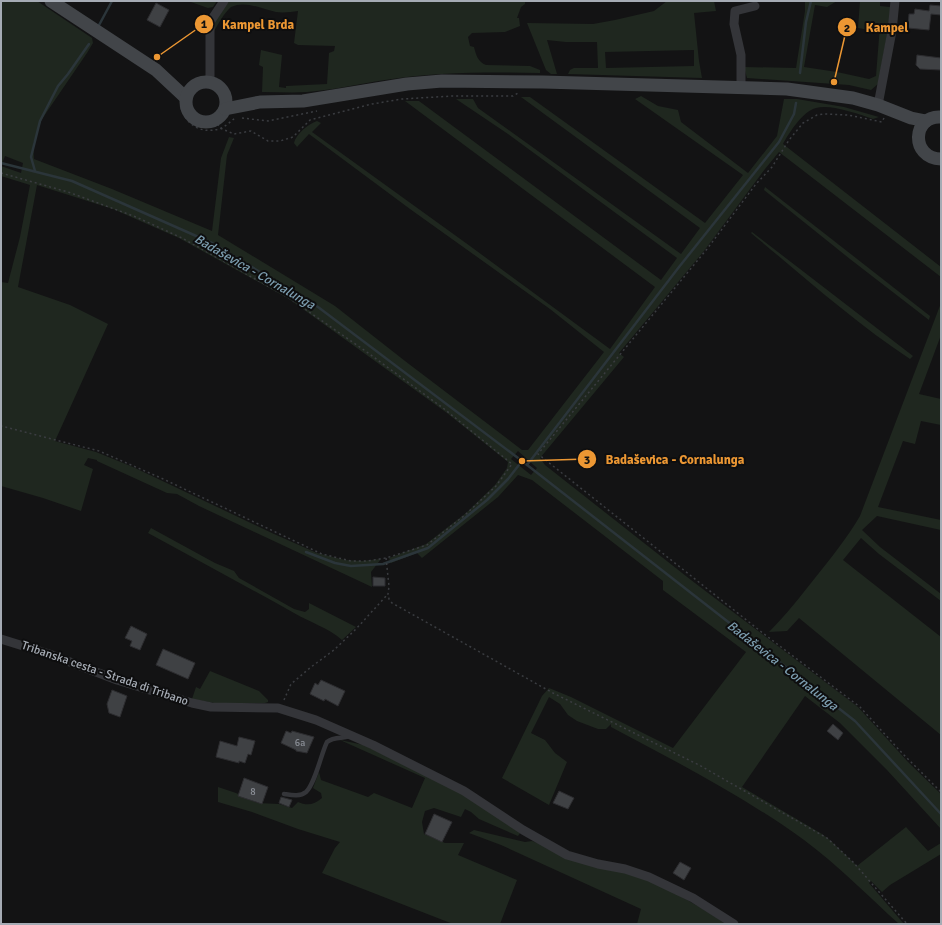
<svg xmlns="http://www.w3.org/2000/svg" width="942" height="925" font-family="Signika,sans-serif">
<style>
.green{fill:#1f271f;fill-rule:evenodd}
.lines{fill:none;stroke-linecap:round;stroke-linejoin:round}
.stream{stroke:#2b353a;stroke-width:2.5}
.building{fill:#3f4144;stroke:#2d2d30}
.path{stroke:#3a3c40;stroke-width:1.5;stroke-dasharray:2 3;stroke-linecap:butt}
.lane{stroke:#343539;stroke-width:4.5}
.street{stroke:#343539;stroke-width:9}
.secondary{stroke:#424549;stroke-width:13}
.labels{text-anchor:middle;stroke-width:4;stroke-linejoin:round;paint-order:stroke}
.number-label{font-size:10px;fill:#8c9098}
.street-label{font-size:12px;fill:#a5abb4;stroke:#0e0e0f}
.water-label{font-size:13px;font-style:italic;fill:#7c9daf;stroke:#0e0e0f}
.leader{fill:none;stroke:#ec9733;stroke-width:1.5}
.callout-dot{fill:#ec9733;stroke:#0e0e0f;stroke-width:1.5}
.mark-label{font-size:12px;text-anchor:middle;font-weight:bold;fill:#111}
.callout-label{font-size:13px;text-anchor:middle;font-weight:bold;fill:#ec9733;stroke:#0e0e0f;stroke-width:4;stroke-linejoin:round;paint-order:stroke}
</style>
<rect width="100%" height="100%" fill="#131314"/>
<g class="green">
<path d="M 1,1 L 37,1 L 92,38 L 93,43 L 87,53 L 42,119 L 33,144 L 34,159 L 112,189 L 212,231 L 221,158 L 229,137 L 234,138 L 227,155 L 218,235 L 335,306 L 405,361 L 522,450 L 528,450 L 604,352 L 550,309 L 410,209 L 309,134 L 297,147 L 294,143 C 296,134 308,124 317,121 L 321,123 L 312,132 L 470,246 L 610,349 L 655,287 L 405,101 L 419,101 L 661,280 L 677,258 L 508,134 L 456,99 L 473,99 L 478,108 L 681,254 L 700,228 L 521,97 L 530,97 L 705,223 L 743,175 L 635,99 L 641,96 L 658,106 L 678,110 L 681,122 L 748,173 L 777,136 L 784,99 L 797,99 L 844,107 L 879,117 L 873,119 C 858,114 831,104 816,108 C 803,111 789,133 783,144 L 941,267 L 941,277 L 779,152 L 765,169 L 704,251 L 619,353 L 624,357 L 540,458 L 545,465 L 691,580 L 858,707 L 908,762 L 941,794 L 941,829 L 887,770 L 840,723 L 805,696 L 742,787 L 822,834 L 830,840 L 857,866 L 906,827 L 928,851 L 941,843 L 941,854 L 890,885 L 882,892 L 871,881 L 869,883 L 904,924 L 899,924 C 868,896 838,865 804,840 C 743,796 677,762 611,727 L 611,724 L 606,729 L 598,729 L 577,721 L 568,715 L 560,704 L 549,697 L 531,733 L 545,740 L 555,753 L 567,762 L 549,805 L 502,778 L 542,696 L 549,688 L 571,697 L 673,748 L 746,652 L 663,590 L 663,581 L 532,480 L 518,475 L 498,497 L 422,558 L 417,553 L 391,563 L 389,558 L 426,544 L 466,513 L 495,485 L 507,468 L 508,462 L 447,413 L 289,299 L 179,238 L 113,209 L 37,185 L 18,287 L 70,305 L 108,324 L 55,441 L 96,452 L 133,467 L 274,534 L 317,553 L 345,560 L 362,561 L 381,559 L 371,572 L 372,587 L 199,506 L 177,494 L 167,493 L 97,461 L 97,460 L 88,458 L 84,465 L 93,469 L 81,511 L 43,498 L 1,486 L 1,282 L 8,283 L 20,237 L 30,185 L 1,176 L 1,166 L 21,173 L 23,163 L 5,156 L 1,166 ZM 518,451 L 537,468 L 531,475 L 511,459 Z"/>
<polygon points="188,1 217,1 213,7 208,8"/>
<path d="M 228,1 L 525,1 L 525,4 L 521,7 L 517,18 L 519,18 L 520,26 L 505,32 L 472,33 L 468,37 L 470,46 L 474,47 C 476,55 478,62 486,65 L 530,66 L 540,70 L 540,73 C 488,72 436,72 385,80 C 359,84 333,90 307,92 C 292,93 277,92 262,92 L 263,67 L 259,65 L 261,50 L 282,55 L 279,87 L 286,88 L 286,86 L 327,84 L 329,53 L 334,51 L 335,46 L 298,45 L 294,43 L 298,11 C 291,12 283,13 276,12 C 261,9 246,0 231,7 C 224,13 219,23 214,31 C 213,19 221,10 228,1 Z"/>
<path d="M 667,1 L 714,1 L 716,11 L 694,13 L 699,61 L 702,78 L 568,74 L 570,70 L 574,68 L 598,68 L 597,42 L 566,42 L 547,40 L 557,74 L 551,74 L 546,70 L 527,23 L 593,24 L 615,20 L 654,11 ZM 694,50 L 694,66 L 606,68 L 605,52 Z"/>
<polygon points="805,1 837,1 827,7 815,5 804,67 837,72 869,79 876,76 880,25 870,24 869,30 858,28 860,1 880,1 880,6 890,7 890,19 878,84 871,90 849,85 747,78 744,67 796,68 805,11"/>
<polygon points="765,187 930,316 929,320 850,259 764,190"/>
<path d="M 752,232 L 913,356 L 910,359 C 854,322 803,276 751,233 Z"/>
<path d="M 941,303 L 941,335 L 919,394 L 941,399 L 941,425 L 921,421 L 915,444 L 903,441 L 878,507 L 941,520 L 941,530 L 877,516 L 862,530 L 880,547 L 941,594 L 941,601 L 879,554 L 861,538 L 843,560 L 941,637 L 941,735 L 799,618 L 787,631 L 769,632 C 786,615 800,597 815,578 C 831,558 847,538 860,516 Z"/>
<path d="M 151,528 L 215,563 L 234,571 L 239,578 L 294,609 L 305,612 L 309,609 L 309,603 L 356,627 L 342,640 C 329,628 309,622 294,613 C 246,586 197,560 148,533 Z"/>
<polygon points="210,671 259,691 268,700 268,702 265,703 214,703 192,699 196,687 200,689"/>
<path d="M 340,740 L 364,745 L 460,791 L 521,832 L 518,836 L 479,819 L 471,812 L 465,809 L 461,817 L 434,808 L 425,811 L 422,822 L 424,834 L 445,843 L 464,843 L 458,855 L 517,880 L 500,924 L 453,924 L 322,873 L 335,848 L 340,842 L 298,829 L 252,812 L 218,802 L 218,787 L 236,793 L 257,803 L 279,804 L 292,808 L 298,802 C 307,806 314,805 322,798 L 321,793 L 313,788 L 319,772 L 321,780 L 368,797 L 374,793 L 412,808 L 425,778 Z"/>
<path d="M 474,830 L 525,842 L 532,841 C 571,855 612,866 651,882 C 677,893 702,908 726,924 L 637,924 L 641,909 L 501,845 L 469,833 Z"/>
</g>
<g class="lines">
<g class="stream">
<polyline points="98,27 112,1"/>
<polyline points="800,73 806,22 811,1"/>
<polyline points="1,163 72,181 212,243 318,307 522,461 855,721 941,814"/>
<polyline points="35,171 31,157 40,121 58,86 68,74 89,44"/>
<polyline points="527,465 679,267 779,142 794,114 796,103"/>
<polyline points="306,552 335,563 351,566 383,564 428,548 487,500 508,479 522,461"/>
</g>
</g>
<g class="building">
<polygon points="156,3 169,10 160,27 147,20"/>
<polygon points="930,5 941,6 941,15 931,14 929,30 908,28 909,14 914,14 915,9 929,11"/>
<polygon points="917,55 941,58 941,70 920,69 916,65"/>
<polygon points="373,577 385,578 385,586 373,586"/>
<polygon points="131,626 147,634 140,650 130,646 132,641 125,638"/>
<polygon points="163,649 195,663 188,679 156,665"/>
<polygon points="321,680 345,691 338,706 325,699 324,701 310,694 315,683 318,685"/>
<polygon points="112,690 127,696 120,717 109,713 107,704"/>
<polygon points="833,724 843,733 838,740 827,731"/>
<polygon points="286,731 291,733 292,731 314,737 307,753 296,751 296,750 281,743"/>
<polygon points="239,737 255,741 251,755 248,754 245,763 239,761 239,763 216,757 220,741 237,746"/>
<polygon points="244,778 268,787 262,804 238,796"/>
<polygon points="559,791 574,798 568,809 553,803"/>
<polygon points="281,797 292,800 289,807 279,803"/>
<polygon points="434,814 452,822 442,842 425,834"/>
<polygon points="680,862 691,868 684,880 673,873"/>
</g>
<g class="lines">
<g class="path">
<path d="M 181,108 C 186,125 201,134 219,129 C 225,127 230,122 235,118"/>
<polyline points="242,118 268,121 317,111"/>
<polyline points="884,118 882,122 848,115 825,114 817,115 803,123 789,140 772,167 756,184 707,249 538,454 764,634 860,707 902,753 941,792"/>
<polyline points="215,120 220,128 234,134 251,131 268,141 280,141 293,137 310,120 372,104 402,99 453,96 513,96 518,93"/>
<polyline points="1,173 68,192 136,217 182,238 289,298 364,350 443,408 512,464 496,486 465,515 427,545 386,558 367,561 351,561 322,554 161,478 99,451 1,426"/>
<polyline points="386,558 389,586 388,594 389,599 392,603 553,693 699,765 827,838 853,862 907,924"/>
<polyline points="284,700 291,684 311,667 334,650 356,629 388,594"/>
</g>
<path class="lane" d="M 284,794 C 291,795 300,797 306,792 C 315,784 321,754 327,742 C 334,736 343,739 351,736"/>
<g class="street">
<polyline points="210,83 210,22 224,1"/>
<polyline points="741,87 741,55 734,24 735,11 755,6"/>
<polyline points="878,105 892,31 895,1"/>
<polyline points="1,639 49,654 117,680 192,703 211,707 278,708 316,720 373,745 464,791 523,830 567,855 598,864 625,869 649,877 693,898 734,924"/>
</g>
<g class="secondary">
<polyline points="51,1 156,70 186,98"/>
<circle cx="206" cy="102" r="20"/>
<polyline points="225,109 260,102 303,101 407,84 442,81 543,82 787,89 853,98 878,105 911,118 926,121"/>
<path d="M 941,117 C 912,115 910,158 941,159"/>
</g>
</g>
<g class="labels">
<g class="number-label">
<text x="300" y="746">6a</text>
<text x="253" y="795">8</text>
</g>
<g class="street-label">
<text transform="translate(105 673) rotate(19)" y="4">Tribanska cesta - Strada di Tribano</text>
</g>
<g class="water-label">
<text transform="translate(255 271) rotate(30)" y="5">Badaševica - Cornalunga</text>
<text transform="translate(783 665) rotate(38)" y="5">Badaševica - Cornalunga</text>
</g>
</g>
<path class="leader" d="M157 57L204 24M834 82L847 27M522 461L587 459"/>
<g class="callout-dot">
<circle cx="157" cy="57" r="4"/>
<circle cx="834" cy="82" r="4"/>
<circle cx="522" cy="461" r="4"/>
<circle cx="204" cy="24" r="10"/>
<circle cx="847" cy="27" r="10"/>
<circle cx="587" cy="459" r="10"/>
</g>
<g class="mark-label">
<text x="204" y="28">1</text>
<text x="847" y="32">2</text>
<text x="587" y="464">3</text>
</g>
<g class="callout-label">
<text x="258" y="29">Kampel Brda</text>
<text x="887" y="32">Kampel</text>
<text x="675" y="464">Badaševica - Cornalunga</text>
</g>
<rect width="942" height="925" fill="none" stroke="#a5abb4" stroke-width="4"/>
</svg>
